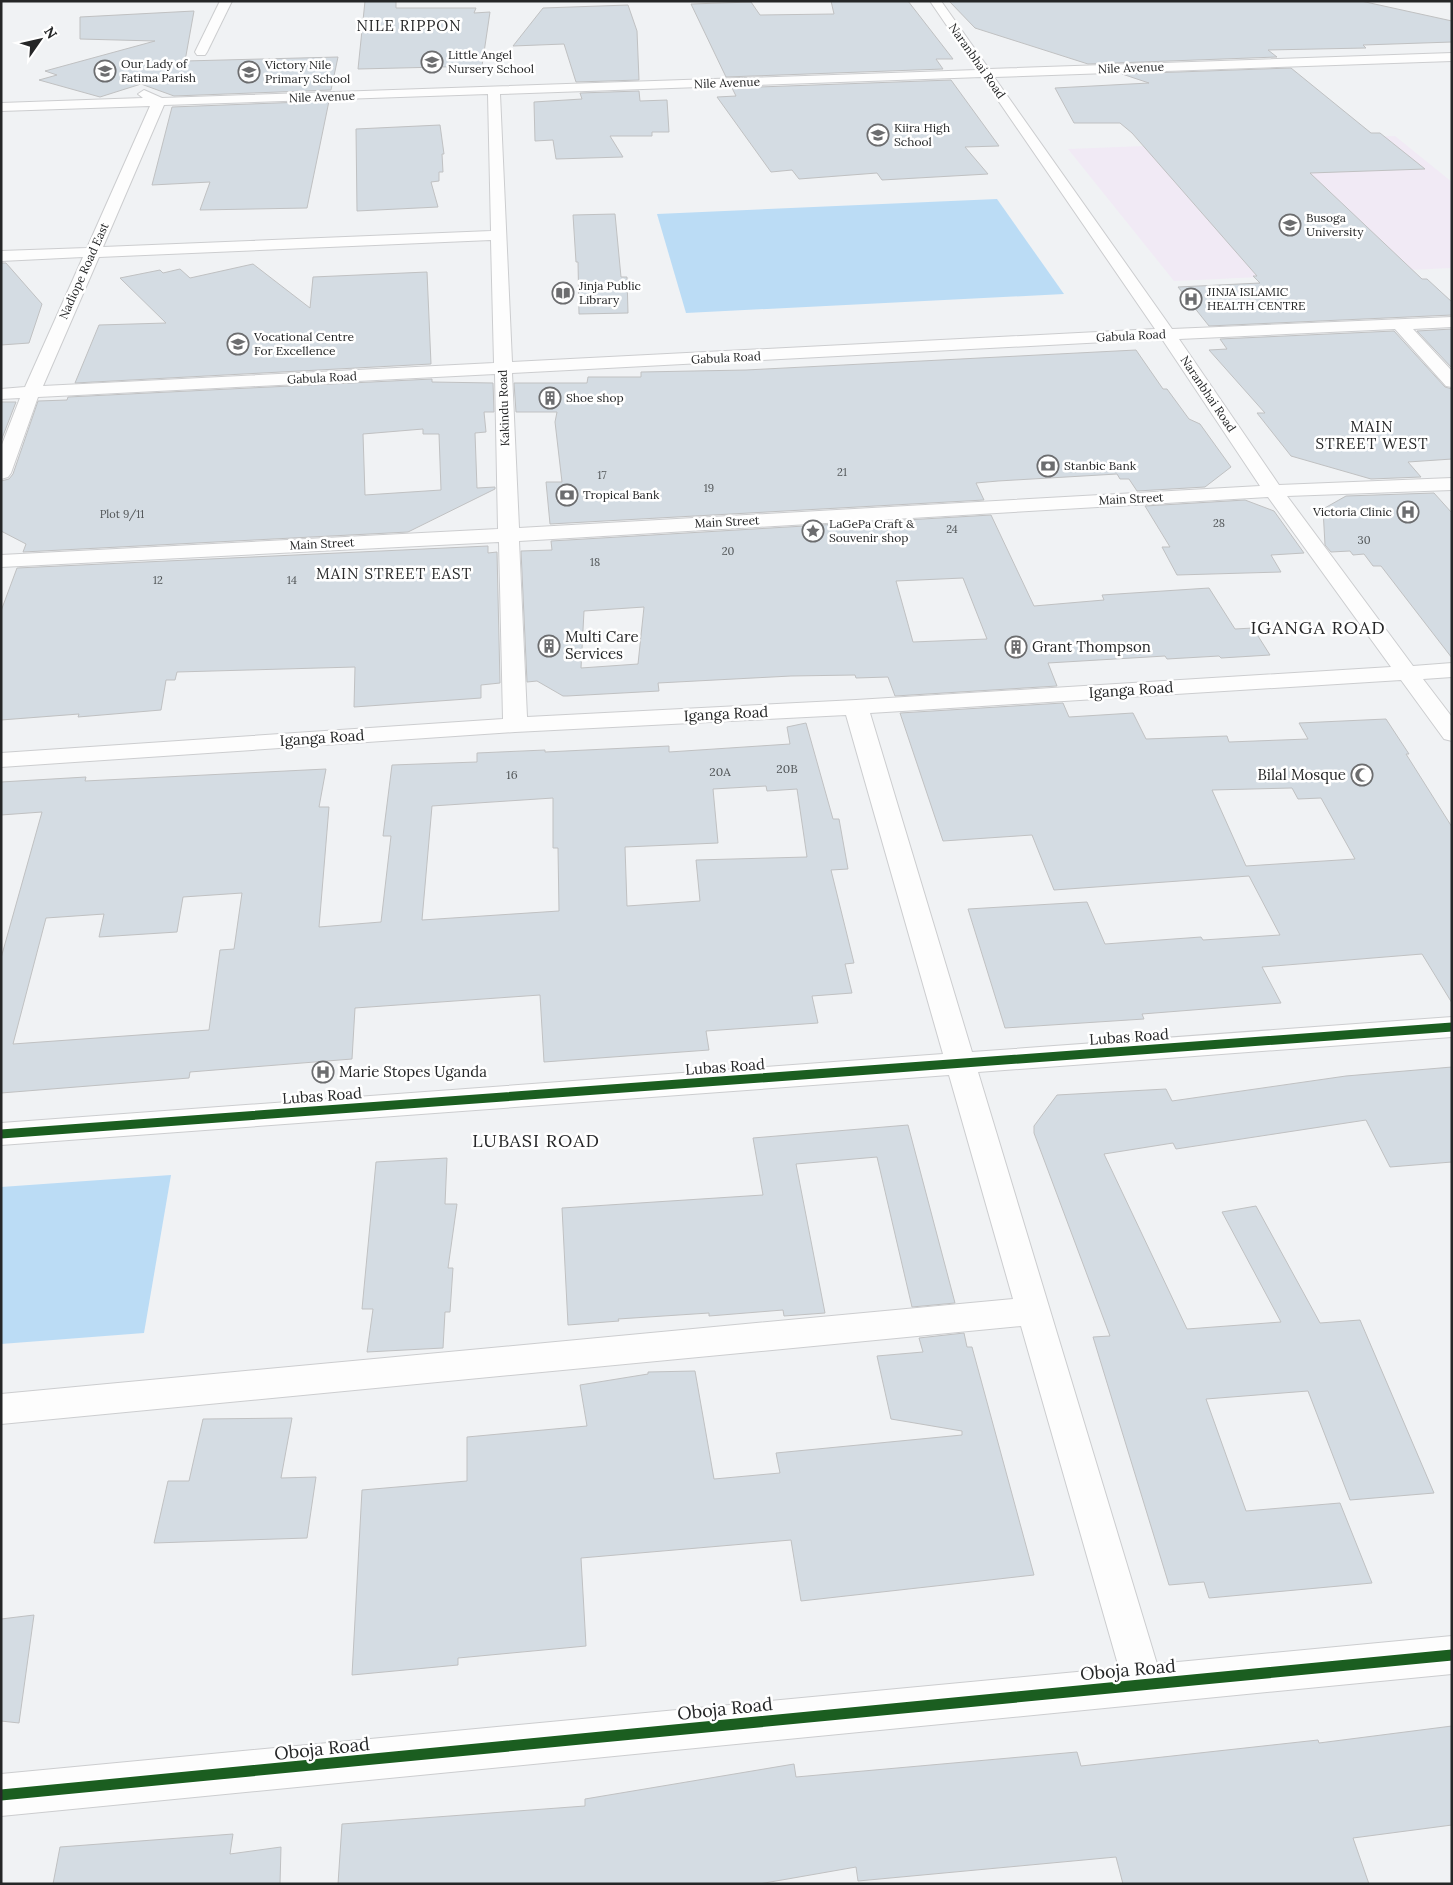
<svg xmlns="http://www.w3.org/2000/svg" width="1453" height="1885" font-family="Lora,serif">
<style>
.education{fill:#f1eaf5}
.green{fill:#bbdcf5}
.building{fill:#d4dce3;stroke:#c0c1c2;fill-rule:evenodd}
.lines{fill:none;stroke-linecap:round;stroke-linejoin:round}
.minor-casing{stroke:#cccdcf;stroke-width:2}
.minor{fill:#fdfdfd;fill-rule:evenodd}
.cycleway-far1-casing{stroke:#fff;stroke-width:12}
.cycleway-casing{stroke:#fff;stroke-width:14}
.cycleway-far1{stroke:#1b5e20;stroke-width:9}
.cycleway{stroke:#1b5e20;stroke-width:11}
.labels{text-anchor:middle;stroke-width:5;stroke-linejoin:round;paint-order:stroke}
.far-number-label{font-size:11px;fill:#525658}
.far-poi-label{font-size:12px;fill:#252627;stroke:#fff;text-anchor:start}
.far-street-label{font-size:12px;fill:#252627;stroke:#fff}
.number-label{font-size:12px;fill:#525658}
.far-quarter-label{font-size:15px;letter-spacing:1px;fill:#252627;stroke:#fff}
.poi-label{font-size:15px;fill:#252627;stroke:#fff;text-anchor:start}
.street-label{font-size:15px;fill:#252627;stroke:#fff}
.quarter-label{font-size:18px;letter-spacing:1px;fill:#252627;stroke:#fff}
.near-street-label{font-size:18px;fill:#252627;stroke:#fff}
</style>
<rect width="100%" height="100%" fill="#f0f2f4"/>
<polygon class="education" points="1395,136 1452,182 1452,268 1174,281 1068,149"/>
<g class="green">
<polygon points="997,199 1064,294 686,313 657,214"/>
<polygon points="171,1175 144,1333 1,1344 1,1187"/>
</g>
<g class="building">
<polygon points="365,1 396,1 396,8 476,8 474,13 490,12 482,66 358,69"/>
<polygon points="831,1 908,1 953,59 936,59 943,69 726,77 691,4 751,2 760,15 834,14"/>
<polygon points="949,1 1361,1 1452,21 1452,42 1363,45 1366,48 1268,50 1277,57 1088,64 975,28"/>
<polygon points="628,5 637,31 639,80 576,82 564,44 513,46 543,8"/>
<polygon points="194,11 185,61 338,57 331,90 174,96 141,84 100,97 39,80 57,75 45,71 155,41 80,39 80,17"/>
<polygon points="1291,68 1371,133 1380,133 1425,169 1310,173 1422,279 1427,279 1452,302 1452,315 1209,326 1178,287 1260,283 1253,276 1257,276 1132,133 1120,123 1074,123 1055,88 1149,83 1122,74"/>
<polygon points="951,80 999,146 965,147 988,174 882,180 877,173 799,179 792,170 771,172 717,97 736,96 732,88"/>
<polygon points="639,91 640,101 667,100 669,132 652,132 652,136 610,136 623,157 556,159 553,140 535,141 534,102 582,99 580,93"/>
<polygon points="329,101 307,208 200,210 210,182 152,185 172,107"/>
<polygon points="440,125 444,154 442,154 443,172 439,172 439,181 431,182 438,207 357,211 356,129"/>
<polygon points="615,214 621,277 627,277 628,313 579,314 578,262 576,262 573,215"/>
<polygon points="1,263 6,263 42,304 29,343 1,345"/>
<polygon points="253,264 310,308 313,277 427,272 431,364 75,383 99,325 166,323 120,278 160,270 163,273 180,269 190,278"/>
<polygon points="1452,329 1452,368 1417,331"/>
<polygon points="1394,331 1445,387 1452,389 1452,459 1408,462 1421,477 1371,479 1291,456 1257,413 1265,413 1209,350 1227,349 1220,339"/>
<polygon points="1136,350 1163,389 1167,389 1189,419 1200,424 1231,467 1205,487 1137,491 1129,479 1120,479 1117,474 998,481 976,483 984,500 550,524 546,482 562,482 555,422 557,412 516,412 514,383 587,383 588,377 641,377 641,372 746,370"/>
<path d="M 432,379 L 432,382 L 493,383 L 494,412 L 484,412 L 486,432 L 475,433 L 477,488 L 495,487 L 495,489 L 408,532 L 23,552 L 26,544 L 1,531 L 1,481 L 9,479 L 13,474 L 38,401 L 67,400 L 68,397 ZM 423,429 L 423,434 L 439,434 L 441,490 L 365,495 L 363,434 Z"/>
<polygon points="1,402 16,402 1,441"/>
<polygon points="1434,493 1452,513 1452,658 1381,566 1373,566 1364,554 1353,555 1350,551 1331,552 1325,545 1323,509 1346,496"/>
<polygon points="1245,500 1274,511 1304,553 1271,555 1281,572 1177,575 1162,547 1170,547 1145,506"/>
<path d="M 991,515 L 1034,606 L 1104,600 L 1102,595 L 1209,588 L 1235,629 L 1253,628 L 1270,655 L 1221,658 L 1219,656 L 1167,659 L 1165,656 L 1048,663 L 1057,686 L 895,696 L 888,677 L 856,678 L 855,675 L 791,676 L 658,683 L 659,691 L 567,696 L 563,696 L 537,681 L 527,682 L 521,551 L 552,550 L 551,541 ZM 963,578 L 987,639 L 913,642 L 896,581 ZM 644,607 L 638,664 L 581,668 L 584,611 Z"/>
<polygon points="488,546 488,553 497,552 500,683 481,685 481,698 354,707 355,667 177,672 175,680 166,680 161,710 78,717 79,714 1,720 1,611 17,568"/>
<path d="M 1063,703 L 1069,717 L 1133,713 L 1146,739 L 1227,736 L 1229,742 L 1308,739 L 1299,723 L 1386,719 L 1409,754 L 1406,754 L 1452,827 L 1452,1003 L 1422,954 L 1262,967 L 1281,1003 L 1142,1014 L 1144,1019 L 1005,1028 L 968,909 L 1087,902 L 1105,944 L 1201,937 L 1203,940 L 1280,935 L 1249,876 L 1054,890 L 1032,835 L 943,841 L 900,713 ZM 1292,788 L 1298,799 L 1321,798 L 1355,859 L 1246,866 L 1212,790 Z"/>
<path d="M 806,723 L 833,819 L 839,819 L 848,869 L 831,870 L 854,963 L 845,964 L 852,993 L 812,996 L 818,1023 L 706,1031 L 709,1050 L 544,1062 L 540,995 L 355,1008 L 352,1059 L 190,1072 L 189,1078 L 1,1093 L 1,958 L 42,812 L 1,815 L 1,782 L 86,777 L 85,781 L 326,769 L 319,807 L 329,807 L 319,927 L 381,922 L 391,836 L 383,836 L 392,765 L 477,762 L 477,753 L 545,750 L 545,752 L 669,746 L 669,752 L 790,744 L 787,727 ZM 766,786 L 767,791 L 797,789 L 807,857 L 696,860 L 700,901 L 627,906 L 625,847 L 718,843 L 713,789 ZM 553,798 L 553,848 L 558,848 L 559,911 L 422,920 L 432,806 ZM 242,893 L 234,949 L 220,950 L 209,1030 L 13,1044 L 46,918 L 104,914 L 99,937 L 177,932 L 183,897 Z"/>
<polygon points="1452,1067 1452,1162 1390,1167 1366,1120 1176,1149 1173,1143 1104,1154 1187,1329 1281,1322 1222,1212 1256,1206 1320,1323 1360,1320 1434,1493 1350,1500 1308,1391 1206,1399 1246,1511 1340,1503 1372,1583 1209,1598 1204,1582 1169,1585 1093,1337 1110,1336 1034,1133 1034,1126 1057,1095 1166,1089 1172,1101 1346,1076"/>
<polygon points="908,1125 955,1303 912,1307 877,1157 796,1164 825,1313 784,1316 783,1310 709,1316 709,1313 618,1319 619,1321 568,1325 562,1208 763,1195 753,1138"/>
<polygon points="447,1158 445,1204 457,1204 448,1268 453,1268 450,1312 445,1312 443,1348 367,1352 373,1309 362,1309 376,1162"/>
<polygon points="964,1333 967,1347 972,1347 1034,1575 801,1601 791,1540 581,1558 586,1646 458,1658 458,1665 352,1675 362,1490 467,1481 467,1437 587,1426 580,1385 648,1374 648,1372 695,1371 714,1479 780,1473 776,1453 962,1435 962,1431 891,1419 877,1356 923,1352 919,1338"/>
<polygon points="292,1418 281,1478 316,1477 307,1538 154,1543 168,1481 189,1481 203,1419"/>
<polygon points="34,1615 19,1723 1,1721 1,1619"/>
<polygon points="1452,1726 1452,1825 1353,1838 1369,1884 1123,1884 1116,1857 858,1881 856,1867 759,1884 338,1884 342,1824 585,1806 585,1799 794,1764 796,1777 1077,1752 1081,1766 1318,1740 1319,1743"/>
<polygon points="233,1834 230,1854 281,1847 280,1884 53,1884 60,1847"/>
</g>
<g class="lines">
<g class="minor-casing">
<g id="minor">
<polygon points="220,1 232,1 207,52 205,55 197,55 195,52"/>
<path d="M 930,1 L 941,1 L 989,69 L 1452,53 L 1452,61 L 994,77 L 1172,329 L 1452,317 L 1452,327 L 1413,329 L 1452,371 L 1452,387 L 1446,386 L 1395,329 L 1179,339 L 1279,485 L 1452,478 L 1452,490 L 1287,496 L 1413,666 L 1452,663 L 1452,677 L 1423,679 L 1452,717 L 1452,741 L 1444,739 L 1401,680 L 870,713 L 972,1052 L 1452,1017 L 1452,1037 L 978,1072 L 1157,1664 L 1452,1636 L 1452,1674 L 1,1816 L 1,1774 L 1119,1668 L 1021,1326 L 1,1424 L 1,1394 L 1013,1299 L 949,1075 L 1,1145 L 1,1123 L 943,1054 L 846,715 L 515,732 L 1,767 L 1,753 L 503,719 L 499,542 L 1,567 L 1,555 L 498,529 L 495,374 L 38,397 L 11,473 L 8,477 L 1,479 L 1,447 L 20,398 L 1,399 L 1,389 L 25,387 L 83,257 L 1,261 L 1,251 L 87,248 L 150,106 L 1,111 L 1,103 L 143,98 L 138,94 L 144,90 L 162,98 L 977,70 ZM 982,77 L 1155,329 L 512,362 L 500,94 ZM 488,94 L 491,231 L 103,247 L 164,105 ZM 491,240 L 494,363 L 43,386 L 99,257 ZM 1162,339 L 1260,486 L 519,528 L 512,373 ZM 1268,497 L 1391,667 L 856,700 L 527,717 L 519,541 Z"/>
</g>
</g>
<use href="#minor" class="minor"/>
<g class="cycleway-far1-casing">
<polyline id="cycleway-far1" points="1,1134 1452,1027"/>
</g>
<g class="cycleway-casing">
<polyline id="cycleway" points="1,1795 1452,1655"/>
</g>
<use href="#cycleway-far1" class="cycleway-far1"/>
<use href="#cycleway" class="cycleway"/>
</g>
<defs>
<g id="school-ring" transform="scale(1.125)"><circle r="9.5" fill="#fff" stroke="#6c6d6f" stroke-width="1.5"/><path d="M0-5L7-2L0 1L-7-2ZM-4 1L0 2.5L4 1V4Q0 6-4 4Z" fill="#6c6d6f"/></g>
<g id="library-ring" transform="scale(1.125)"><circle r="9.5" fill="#fff" stroke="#6c6d6f" stroke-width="1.5"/><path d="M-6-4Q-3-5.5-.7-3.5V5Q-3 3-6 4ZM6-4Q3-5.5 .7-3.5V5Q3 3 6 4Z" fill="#6c6d6f"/></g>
<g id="hospital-ring" transform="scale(1.125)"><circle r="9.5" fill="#fff" stroke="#6c6d6f" stroke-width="1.5"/><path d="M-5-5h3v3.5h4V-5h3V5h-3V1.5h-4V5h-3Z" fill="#6c6d6f"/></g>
<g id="building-ring" transform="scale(1.125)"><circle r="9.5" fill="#fff" stroke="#6c6d6f" stroke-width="1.5"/><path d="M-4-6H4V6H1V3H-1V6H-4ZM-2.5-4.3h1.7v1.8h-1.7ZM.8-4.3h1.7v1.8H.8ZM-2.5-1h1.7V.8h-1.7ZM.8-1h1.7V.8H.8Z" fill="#6c6d6f"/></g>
<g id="bank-ring" transform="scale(1.125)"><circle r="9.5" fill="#fff" stroke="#6c6d6f" stroke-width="1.5"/><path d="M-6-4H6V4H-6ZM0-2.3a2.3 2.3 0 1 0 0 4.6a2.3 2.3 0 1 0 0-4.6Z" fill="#6c6d6f"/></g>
<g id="sight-ring" transform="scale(1.125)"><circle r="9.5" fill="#fff" stroke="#6c6d6f" stroke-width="1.5"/><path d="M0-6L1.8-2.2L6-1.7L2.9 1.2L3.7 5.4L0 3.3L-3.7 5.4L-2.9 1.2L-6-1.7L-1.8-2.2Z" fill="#6c6d6f"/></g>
<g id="mosque-ring" transform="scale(1.125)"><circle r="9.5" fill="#fff" stroke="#6c6d6f" stroke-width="1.5"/><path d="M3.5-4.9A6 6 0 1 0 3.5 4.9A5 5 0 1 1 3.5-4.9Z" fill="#6c6d6f"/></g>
</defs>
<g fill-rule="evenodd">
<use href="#school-ring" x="432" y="62"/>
<use href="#school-ring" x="105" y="71"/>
<use href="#school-ring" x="249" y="72"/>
<use href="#school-ring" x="878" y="135"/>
<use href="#school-ring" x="1290" y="225"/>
<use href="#library-ring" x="563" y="293"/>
<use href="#hospital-ring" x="1191" y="299"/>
<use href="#school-ring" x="238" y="344"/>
<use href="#building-ring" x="550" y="398"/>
<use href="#bank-ring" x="1048" y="466"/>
<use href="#bank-ring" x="567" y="495"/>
<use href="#hospital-ring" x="1408" y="512"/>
<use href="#sight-ring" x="813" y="531"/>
<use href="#building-ring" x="549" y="646"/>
<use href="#building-ring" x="1016" y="647"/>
<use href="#mosque-ring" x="1362" y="775"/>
<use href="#hospital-ring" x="323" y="1072"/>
</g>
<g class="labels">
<g class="far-number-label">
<text x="842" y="476">21</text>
<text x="602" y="479">17</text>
<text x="709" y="492">19</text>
<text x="122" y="518">Plot 9/11</text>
<text x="1219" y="527">28</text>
<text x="952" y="533">24</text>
<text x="1364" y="544">30</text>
<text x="728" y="555">20</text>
<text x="595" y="566">18</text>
<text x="158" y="584">12</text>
<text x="292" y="584">14</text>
</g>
<g class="far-poi-label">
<text x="448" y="59">Little Angel<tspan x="448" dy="14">Nursery School</tspan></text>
<text x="121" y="68">Our Lady of<tspan x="121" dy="14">Fatima Parish</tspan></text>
<text x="265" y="69">Victory Nile<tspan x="265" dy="14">Primary School</tspan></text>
<text x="894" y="132">Kiira High<tspan x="894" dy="14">School</tspan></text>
<text x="1306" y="222">Busoga<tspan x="1306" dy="14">University</tspan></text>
<text x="579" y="290">Jinja Public<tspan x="579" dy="14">Library</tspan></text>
<text x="1207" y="296">JINJA ISLAMIC<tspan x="1207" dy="14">HEALTH CENTRE</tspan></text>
<text x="254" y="341">Vocational Centre<tspan x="254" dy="14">For Excellence</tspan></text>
<text x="566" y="402">Shoe shop</text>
<text x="1064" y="470">Stanbic Bank</text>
<text x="583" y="499">Tropical Bank</text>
<text x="1392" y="516" text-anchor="end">Victoria Clinic</text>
<text x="829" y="528">LaGePa Craft &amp;<tspan x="829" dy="14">Souvenir shop</tspan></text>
</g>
<g class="far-street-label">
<text transform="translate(977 61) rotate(55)" y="4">Naranbhai Road</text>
<text transform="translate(1131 68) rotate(-2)" y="4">Nile Avenue</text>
<text transform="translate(727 83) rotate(-2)" y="4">Nile Avenue</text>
<text transform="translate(322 97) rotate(-2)" y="4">Nile Avenue</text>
<text transform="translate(84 271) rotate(-66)" y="4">Nadiope Road East</text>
<text transform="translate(1131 336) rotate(-3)" y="4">Gabula Road</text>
<text transform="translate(726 358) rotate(-3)" y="4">Gabula Road</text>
<text transform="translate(322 378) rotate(-3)" y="4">Gabula Road</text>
<text transform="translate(1208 394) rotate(56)" y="4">Naranbhai Road</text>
<text transform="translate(504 408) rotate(-92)" y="4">Kakindu Road</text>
<text transform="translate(1131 499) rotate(-3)" y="4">Main Street</text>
<text transform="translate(727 522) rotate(-3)" y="4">Main Street</text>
<text transform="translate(322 544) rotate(-3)" y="4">Main Street</text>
</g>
<g class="number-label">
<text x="787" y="773">20B</text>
<text x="720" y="776">20A</text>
<text x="512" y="779">16</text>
</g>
<g class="far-quarter-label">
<text x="409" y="31">NILE RIPPON</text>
<text x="1372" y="432">MAIN<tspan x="1372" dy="17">STREET WEST</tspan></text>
<text x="394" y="579">MAIN STREET EAST</text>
</g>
<g class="poi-label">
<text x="565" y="642">Multi Care<tspan x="565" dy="17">Services</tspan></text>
<text x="1032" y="652">Grant Thompson</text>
<text x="1346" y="780" text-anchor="end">Bilal Mosque</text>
<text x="339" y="1077">Marie Stopes Uganda</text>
</g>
<g class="street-label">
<text transform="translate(1131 690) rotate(-4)" y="5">Iganga Road</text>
<text transform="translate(726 714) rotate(-3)" y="5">Iganga Road</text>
<text transform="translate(322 738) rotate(-4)" y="5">Iganga Road</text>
<text transform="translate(1129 1037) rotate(-4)" y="5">Lubas Road</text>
<text transform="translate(725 1067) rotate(-4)" y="5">Lubas Road</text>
<text transform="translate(322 1096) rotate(-4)" y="5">Lubas Road</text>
</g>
<g class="quarter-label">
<text x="1318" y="634">IGANGA ROAD</text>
<text x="536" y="1147">LUBASI ROAD</text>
</g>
<g class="near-street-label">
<text transform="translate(1128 1670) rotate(-5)" y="6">Oboja Road</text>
<text transform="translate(725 1709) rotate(-6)" y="6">Oboja Road</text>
<text transform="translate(322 1749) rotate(-6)" y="6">Oboja Road</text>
</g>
</g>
<rect width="1453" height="1885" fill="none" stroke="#252627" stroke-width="5"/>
<g transform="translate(40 40) rotate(56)" stroke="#ffffff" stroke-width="4" paint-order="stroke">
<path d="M0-4L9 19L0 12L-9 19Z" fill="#252627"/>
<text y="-8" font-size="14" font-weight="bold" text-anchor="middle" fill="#252627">N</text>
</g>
</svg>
